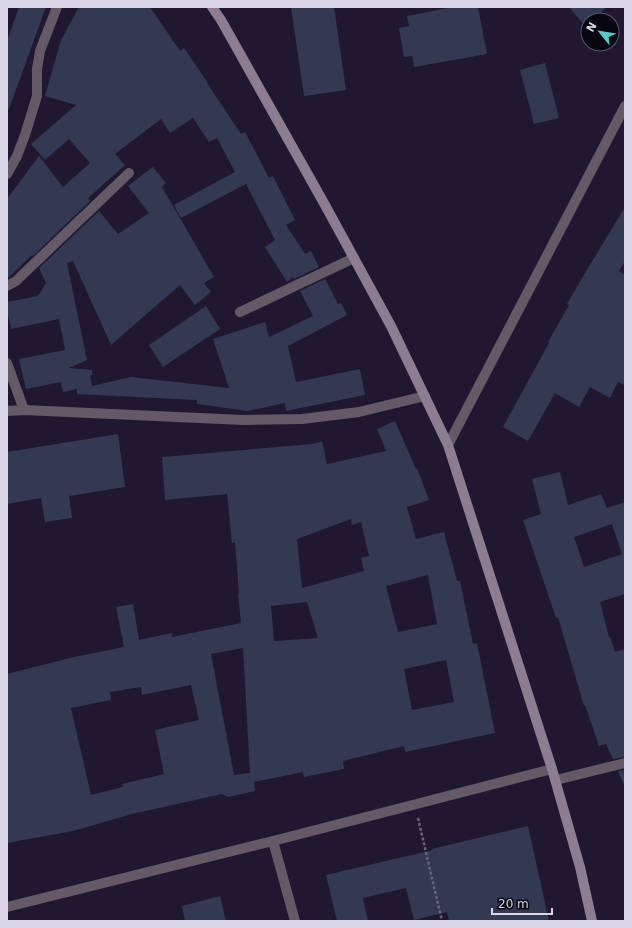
<svg xmlns="http://www.w3.org/2000/svg" width="632" height="928" font-family="'DejaVu Sans',sans-serif">
<style>
.building{fill:#333853;fill-rule:evenodd}
.lines{fill:none;stroke-linecap:round;stroke-linejoin:round}
.path{stroke:#6b6479;stroke-width:2.5;stroke-dasharray:3 2;stroke-linecap:butt}
.street{stroke:#635a66;stroke-width:10}
.secondary{stroke:#8c7d90;stroke-width:10}
</style>
<rect width="100%" height="100%" fill="#201830"/>
<g class="building">
<polygon points="19,7 46,7 9,109 7,109 7,41"/>
<polygon points="79,7 150,7 180,51 184,48 208,83 207,83 241,134 245,132 269,178 273,176 295,220 286,225 305,254 311,251 319,267 294,279 293,277 287,282 265,247 275,240 246,184 181,218 174,205 235,172 217,138 209,142 193,118 170,133 161,119 115,154 125,165 88,198 90,201 33,256 32,255 7,279 7,199 39,156 63,187 90,163 69,139 45,160 31,144 76,105 45,96 61,40"/>
<polygon points="291,7 334,7 346,90 304,96"/>
<polygon points="453,7 478,7 487,54 414,67 412,56 404,57 399,28 409,26 407,16"/>
<polygon points="569,7 607,7 592,20 588,20 588,24 585,26"/>
<polygon points="545,63 559,118 534,124 520,70"/>
<polygon points="153,167 166,183 162,187 214,277 204,283 211,292 195,305 180,285 111,345 73,261 67,263 87,360 69,368 92,370 92,375 90,375 92,386 131,377 229,388 213,339 265,322 269,337 313,316 300,291 325,279 338,304 341,303 347,315 288,346 296,382 360,369 365,395 286,411 285,403 248,411 197,404 197,400 77,394 77,389 90,386 63,392 61,382 26,389 19,359 65,350 59,319 11,329 7,311 7,302 38,296 46,283 39,268 99,211 118,234 149,213 128,186"/>
<polygon points="625,207 625,261 619,271 625,275 625,385 618,382 610,398 590,387 579,407 555,393 528,441 503,427 549,343 548,342 569,305 567,304 585,273"/>
<polygon points="206,306 220,329 163,367 149,345"/>
<path d="M 395,421 L 416,469 L 417,468 L 429,500 L 407,507 L 416,539 L 444,532 L 457,581 L 460,581 L 473,644 L 477,643 L 495,733 L 405,752 L 404,746 L 343,761 L 344,769 L 304,777 L 303,772 L 254,782 L 255,791 L 228,797 L 222,794 L 132,814 L 73,831 L 7,843 L 7,674 L 74,657 L 124,647 L 116,607 L 133,604 L 139,640 L 172,633 L 172,637 L 241,623 L 238,593 L 239,593 L 235,542 L 232,543 L 227,494 L 165,500 L 162,457 L 313,444 L 322,441 L 327,464 L 386,451 L 377,429 ZM 351,519 L 352,525 L 361,522 L 369,556 L 361,558 L 364,571 L 302,588 L 297,539 ZM 428,575 L 437,624 L 398,632 L 386,586 ZM 307,602 L 318,638 L 274,641 L 271,606 ZM 243,648 L 250,773 L 234,775 L 211,654 ZM 446,660 L 454,702 L 412,710 L 404,669 ZM 191,685 L 199,720 L 155,730 L 164,774 L 122,784 L 123,787 L 91,795 L 71,708 L 111,700 L 110,692 L 141,687 L 142,695 Z"/>
<polygon points="118,434 125,487 69,496 72,518 45,522 41,498 7,504 7,452"/>
<polygon points="560,472 568,505 601,494 607,508 625,502 625,553 622,554 612,524 574,537 584,567 625,553 625,594 600,602 609,637 610,637 615,652 625,649 625,757 613,759 606,744 599,746 585,705 584,706 558,617 556,618 523,520 541,514 532,479"/>
<polygon points="625,770 625,787 618,771"/>
<polygon points="528,826 549,921 449,921 447,912 414,920 406,888 363,898 368,921 337,921 326,875 433,850 432,849"/>
<polygon points="220,896 226,921 185,921 182,906"/>
</g>
<g class="lines">
<polyline class="path" points="418,818 442,921"/>
<g class="street">
<polyline points="7,174 17,156 25,135 37,96 37,69 40,51 57,7"/>
<polyline points="7,286 16,281 129,173"/>
<polyline points="240,312 354,258"/>
<polyline points="7,363 24,410"/>
<polyline points="7,411 24,410 243,420 302,419 359,412 425,396"/>
<polyline points="448,445 625,106"/>
<polyline points="556,780 625,763"/>
<polyline points="273,841 295,921"/>
<polyline points="7,907 273,841 552,769"/>
</g>
<polyline class="secondary" points="212,7 221,20 325,205 391,326 448,445 552,769 580,867 592,921"/>
</g>
<rect width="632" height="928" fill="none" stroke="#dad5e7" stroke-width="16"/>
<g transform="translate(600 32) rotate(300)"><circle r="19" fill="#080610" stroke="#5c5966"/>
<path d="M0-3L7 15L0 10L-7 15Z" fill="#54cdc7"/>
<text y="-6" font-size="11" font-weight="bold" text-anchor="middle" fill="#dad5e7">N</text>
</g>
<path d="M492 908v6h60v-6" fill="none" stroke="#dad5e7" stroke-width="2"/>
<text x="498" y="908" font-size="12" fill="#dad5e7" stroke="#080610" stroke-width="3" paint-order="stroke">20 m</text>
</svg>
